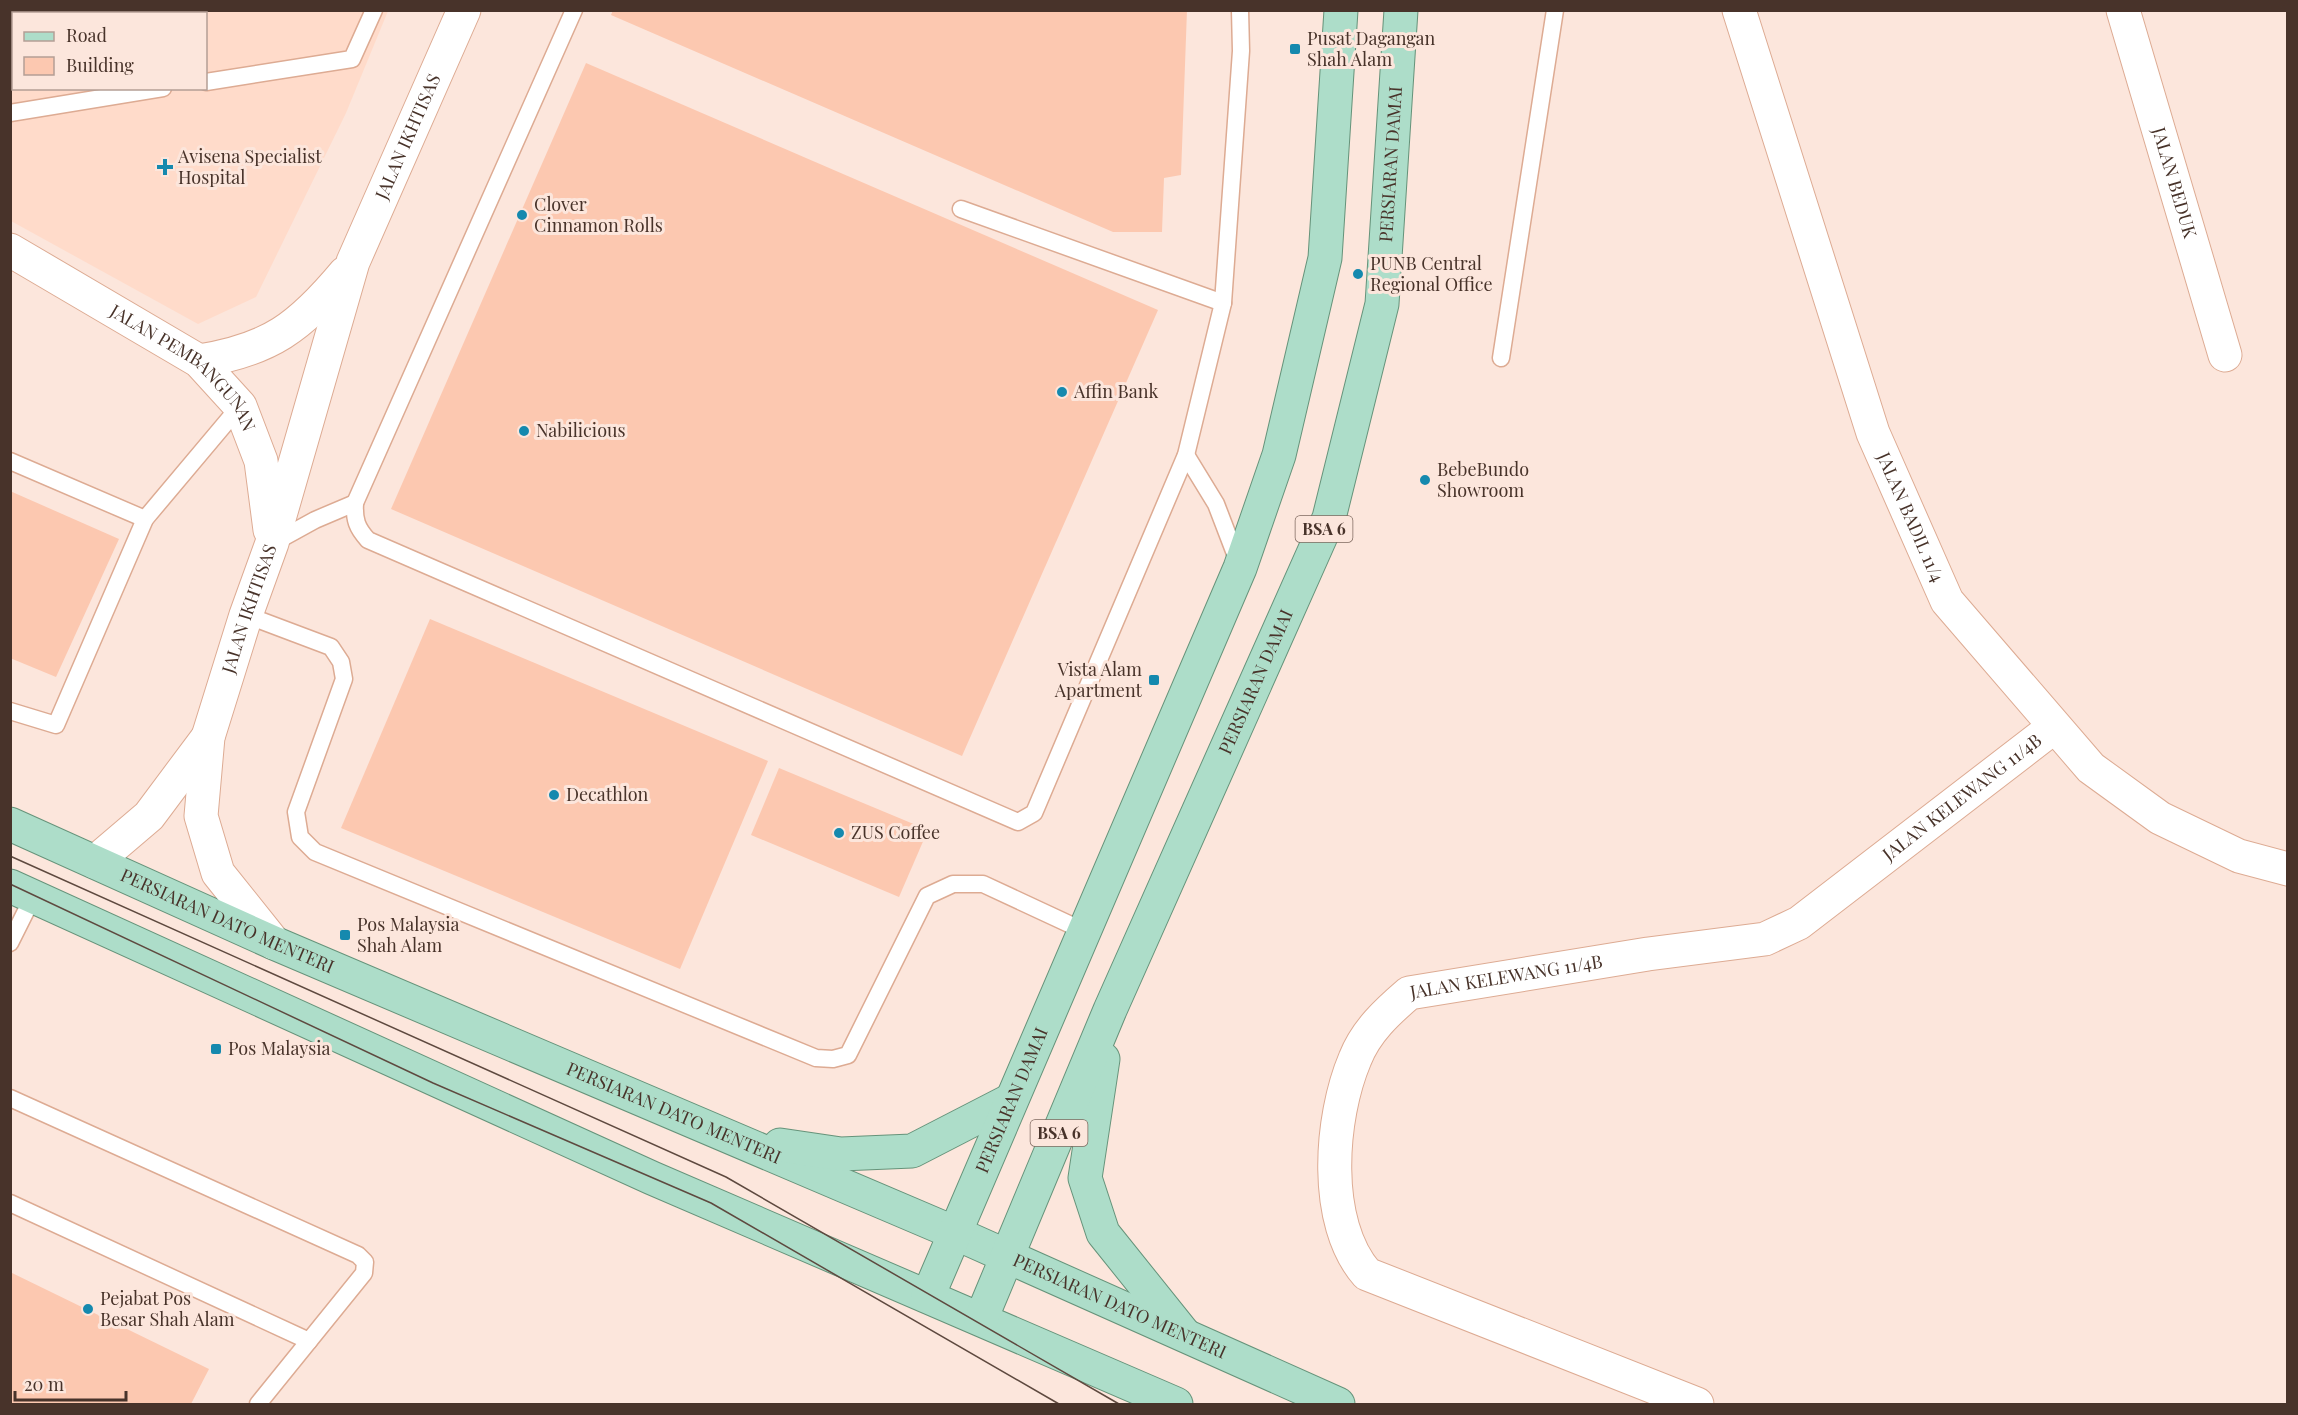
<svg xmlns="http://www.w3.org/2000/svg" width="2298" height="1415" font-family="'Playfair Display',serif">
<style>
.built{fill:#ffdbca;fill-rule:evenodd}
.building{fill:#fcc8b0}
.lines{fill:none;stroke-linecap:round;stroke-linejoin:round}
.service-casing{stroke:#ddab93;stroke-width:19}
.minor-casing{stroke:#ddab93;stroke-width:35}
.primary-casing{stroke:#66937a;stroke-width:35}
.service{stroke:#fff;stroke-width:16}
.minor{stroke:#fff;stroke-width:33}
.primary{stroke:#adddc9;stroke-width:33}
.tram{stroke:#5e493f;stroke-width:1.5}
.poi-dot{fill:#1589ae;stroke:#fce6dc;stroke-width:2}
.labels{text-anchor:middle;stroke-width:6;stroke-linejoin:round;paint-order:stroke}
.shield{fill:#fce6dc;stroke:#7e695f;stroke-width:1.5}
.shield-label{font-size:16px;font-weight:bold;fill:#48332a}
.poi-label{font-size:18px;fill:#48332a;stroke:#fce6dc;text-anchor:start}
.street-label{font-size:18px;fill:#48332a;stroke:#fce6dc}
</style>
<rect width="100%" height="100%" fill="#fce6dc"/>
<path class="built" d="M 10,11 L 388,11 L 346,113 L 256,297 L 198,324 L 11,221 ZM 14,14 L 206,14 L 206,88 L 14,88 Z"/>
<g class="building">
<polygon points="613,10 1187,10 1181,175 1164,178 1162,232 1113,232 611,15"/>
<polygon points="586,63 1158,310 962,756 391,509"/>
<polygon points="10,491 119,539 56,677 10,658"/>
<polygon points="430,619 768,761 680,969 341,828"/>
<polygon points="779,768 928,830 899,897 751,835"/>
<polygon points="10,1272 209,1369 191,1404 10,1404"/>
</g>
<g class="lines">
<g class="service-casing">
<g id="service">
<path d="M 574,10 L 355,503 C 354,520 357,528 368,540 L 1018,822 L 1034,813 L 1186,455 L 1223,303 L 1241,51 L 1240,10"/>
<polyline points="206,82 352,59 374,10"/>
<polyline points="10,113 163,88"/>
<polyline points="961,209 1223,303"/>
<polyline points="1501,358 1555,10"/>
<polyline points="1186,455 1216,504 1239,564"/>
<polyline points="10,461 145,519"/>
<polyline points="275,542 315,520 355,503"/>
<polyline points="246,615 331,647 341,662 344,679 296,812 300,837 315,852 816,1058 833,1059 848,1055 927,896 953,884 983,884 1084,931"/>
<polyline points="10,711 56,725 145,519 240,406"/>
<polyline points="10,943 33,897"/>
<polyline points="10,1098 358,1255 365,1262 364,1273 258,1404"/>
<polyline points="10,1203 309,1341"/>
</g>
</g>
<g class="minor-casing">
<g id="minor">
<path id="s1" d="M 1739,10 L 1873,433 L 1947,601 L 2091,768 L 2160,818 L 2239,856 L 2288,869"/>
<path id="s2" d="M 2123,10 L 2225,355"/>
<path id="s3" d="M 10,250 L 199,361 L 240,406 L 261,461 L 270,530"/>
<path d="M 199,361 C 270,350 300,327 345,273"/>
<polyline points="95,862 149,816 208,737"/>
<path id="s4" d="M 274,943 L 218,873 L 201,816 L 208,737 L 246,615 L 272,543 L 353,262 L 464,10"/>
<path id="s5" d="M 1697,1404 L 1367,1274 C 1322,1223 1330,1118 1355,1059 C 1366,1031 1387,1012 1409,993 L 1648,954 L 1765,939 L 1799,923 L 2054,727"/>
</g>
</g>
<g class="primary-casing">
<g id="primary">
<path id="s6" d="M 10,824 L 274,943 L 955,1233 L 1338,1404"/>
<polyline points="10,886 652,1178 1176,1404"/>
<polyline points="1103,1059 1085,1178 1103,1233 1184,1334"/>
<polyline points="780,1145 841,1154 912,1151 1011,1100"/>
<path id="s7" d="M 928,1296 L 1240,568 L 1279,455 L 1325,258 L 1341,10"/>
<path id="s8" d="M 981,1319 L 1110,1010 L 1329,518 L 1382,304 L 1401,10"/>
</g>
</g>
<use href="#service" class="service"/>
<use href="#minor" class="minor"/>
<use href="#primary" class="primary"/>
<g class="tram">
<polyline points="10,856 726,1177 1119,1404"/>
<polyline points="10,884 433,1083 711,1203 1059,1404"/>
</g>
</g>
<g class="poi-dot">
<rect x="1289" y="43" width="12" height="12" rx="3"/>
<path d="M162 158h6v6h6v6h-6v6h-6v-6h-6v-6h6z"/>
<circle cx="522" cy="215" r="6"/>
<circle cx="1358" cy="274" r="6"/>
<circle cx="1062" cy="392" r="6"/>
<circle cx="524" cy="431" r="6"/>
<circle cx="1425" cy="480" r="6"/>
<rect x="1148" y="674" width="12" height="12" rx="3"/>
<circle cx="554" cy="795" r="6"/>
<circle cx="839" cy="833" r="6"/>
<rect x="339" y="929" width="12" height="12" rx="3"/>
<rect x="210" y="1043" width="12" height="12" rx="3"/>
<circle cx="88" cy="1309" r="6"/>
</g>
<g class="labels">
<g class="shield">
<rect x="1295.5" y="516" width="57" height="26" rx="4.5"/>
<rect x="1030.5" y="1120" width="57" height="26" rx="4.5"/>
</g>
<g class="shield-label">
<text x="1324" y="535">BSA 6</text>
<text x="1059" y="1139">BSA 6</text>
</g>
<g class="poi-label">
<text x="1307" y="45">Pusat Dagangan<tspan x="1307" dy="21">Shah Alam</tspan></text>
<text x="178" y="163">Avisena Specialist<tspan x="178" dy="21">Hospital</tspan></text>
<text x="534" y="211">Clover<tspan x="534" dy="21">Cinnamon Rolls</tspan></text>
<text x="1370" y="270">PUNB Central<tspan x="1370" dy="21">Regional Office</tspan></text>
<text x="1074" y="398">Affin Bank</text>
<text x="536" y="437">Nabilicious</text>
<text x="1437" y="476">BebeBundo<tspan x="1437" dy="21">Showroom</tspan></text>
<text x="1142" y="676" text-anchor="end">Vista Alam<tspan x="1142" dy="21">Apartment</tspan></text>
<text x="566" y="801">Decathlon</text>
<text x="851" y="839">ZUS Coffee</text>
<text x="357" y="931">Pos Malaysia<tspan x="357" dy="21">Shah Alam</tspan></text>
<text x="228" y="1055">Pos Malaysia</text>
<text x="100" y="1305">Pejabat Pos<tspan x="100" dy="21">Besar Shah Alam</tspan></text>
</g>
<g class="street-label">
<text dy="6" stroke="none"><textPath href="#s4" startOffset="862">JALAN IKHTISAS</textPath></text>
<text dy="6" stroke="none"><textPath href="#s8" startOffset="1234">PERSIARAN DAMAI</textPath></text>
<text dy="6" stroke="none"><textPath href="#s2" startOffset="180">JALAN BEDUK</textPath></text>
<text dy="6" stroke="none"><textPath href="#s3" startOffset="212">JALAN PEMBANGUNAN</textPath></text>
<text dy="6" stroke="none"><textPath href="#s1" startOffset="536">JALAN BADIL 11/4</textPath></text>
<text dy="6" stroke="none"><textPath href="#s4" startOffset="363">JALAN IKHTISAS</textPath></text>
<text dy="6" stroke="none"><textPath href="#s8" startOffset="694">PERSIARAN DAMAI</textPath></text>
<text dy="6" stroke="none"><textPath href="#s5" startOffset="1269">JALAN KELEWANG 11/4B</textPath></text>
<text dy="6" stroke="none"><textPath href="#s6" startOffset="238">PERSIARAN DATO MENTERI</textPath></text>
<text dy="6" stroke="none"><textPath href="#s5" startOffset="764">JALAN KELEWANG 11/4B</textPath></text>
<text dy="6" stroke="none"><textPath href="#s7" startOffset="213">PERSIARAN DAMAI</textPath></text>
<text dy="6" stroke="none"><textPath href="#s6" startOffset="724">PERSIARAN DATO MENTERI</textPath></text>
<text dy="6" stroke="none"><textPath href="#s6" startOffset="1210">PERSIARAN DATO MENTERI</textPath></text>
</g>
</g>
<rect width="2298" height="1415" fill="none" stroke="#48332a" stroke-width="24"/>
<rect x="12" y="12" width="195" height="78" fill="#fce6dc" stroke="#b49e95" stroke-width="1.5"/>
<rect x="24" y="32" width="30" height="9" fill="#adddc9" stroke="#b49e95" stroke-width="1.5"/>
<text x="66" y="42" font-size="18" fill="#48332a">Road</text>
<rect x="24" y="57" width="30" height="18" fill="#fcc8b0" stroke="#b49e95" stroke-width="1.5"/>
<text x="66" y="72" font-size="18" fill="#48332a">Building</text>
<path d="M15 1391v9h111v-9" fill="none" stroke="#48332a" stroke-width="3"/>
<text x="24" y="1391" font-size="18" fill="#48332a" stroke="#fce6dc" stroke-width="4.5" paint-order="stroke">20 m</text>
</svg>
